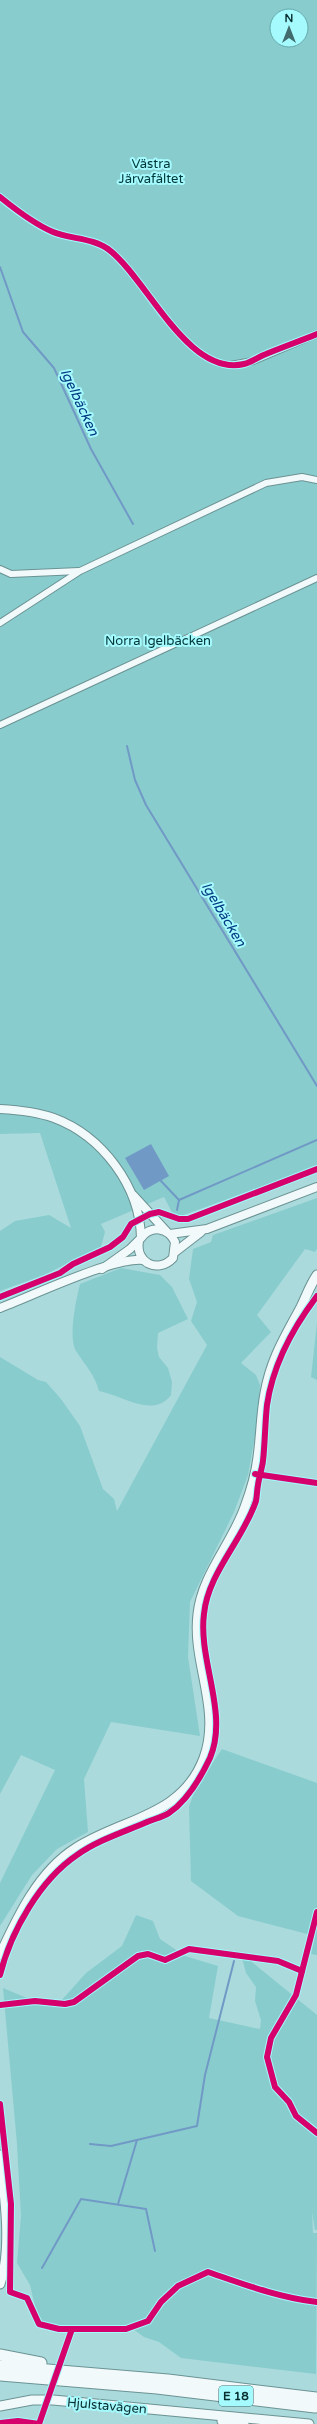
<svg xmlns="http://www.w3.org/2000/svg" width="317" height="2424" font-family="'Varela Round',sans-serif">
<style>
.green{fill:#89ccce;fill-rule:evenodd}
.water{fill:#709ac5}
.lines{fill:none;stroke-linecap:round;stroke-linejoin:round}
.stream{stroke:#709ac5;stroke-width:2}
.minor-casing{stroke:#6b9394;stroke-width:8}
.tertiary-casing{stroke:#6b9394;stroke-width:10}
.secondary-casing{stroke:#6b9394;stroke-width:11}
.motorway-casing{stroke:#6b9394;stroke-width:13}
.minor{stroke:#f2f9fa;stroke-width:6}
.tertiary{stroke:#f2f9fa;stroke-width:8}
.secondary{stroke:#f2f9fa;stroke-width:9}
.motorway{stroke:#f2f9fa;stroke-width:11}
.cycleway-casing{stroke:#a4fafd;stroke-width:8}
.cycleway{stroke:#d6006c;stroke-width:6}
.labels{text-anchor:middle;stroke-width:4;stroke-linejoin:round;paint-order:stroke}
.shield{fill:#a4fafd;stroke:#376c6e;stroke-width:1}
.shield-label{font-size:12px;font-weight:bold;fill:#082f30}
.park-label{font-size:13px;fill:#003739;stroke:#a4fafd}
.street-label{font-size:13px;fill:#082f30;stroke:#a4fafd}
.water-label{font-size:14px;font-style:italic;fill:#033981;stroke:#a4fafd}
</style>
<rect width="100%" height="100%" fill="#aadadc"/>
<g class="green">
<path d="M 0,0 L 317,0 L 317,1167 L 175,1218 L 164,1197 L 101,1224 L 105,1232 L 101,1247 L 44,1275 L 0,1291 L 0,1231 L 15,1221 L 49,1215 L 71,1228 L 40,1133 L 0,1134 ZM 277,16 L 301,16 L 301,40 L 277,40 Z"/>
<polygon points="317,1198 317,1249 315,1252 305,1249 257,1315 271,1332 241,1363 256,1375 260,1385 258,1419 248,1475 234,1512 190,1602 188,1657 200,1736 111,1722 84,1779 88,1832 57,1849 32,1875 0,1926 0,1883 55,1770 21,1755 0,1794 0,1357 38,1380 46,1382 61,1399 80,1426 103,1489 114,1499 117,1511 207,1345 191,1321 197,1302 189,1279 193,1249 211,1242 213,1235"/>
<path d="M 121,1268 L 160,1275 L 172,1287 L 188,1319 L 158,1333 L 157,1348 L 159,1357 L 168,1368 L 172,1382 L 171,1395 C 153,1419 122,1395 99,1391 C 95,1375 85,1365 76,1351 C 68,1337 76,1300 80,1284 Z"/>
<polygon points="317,1323 317,1380 311,1377"/>
<polygon points="222,1749 317,1783 317,1955 311,1954 315,1936 238,1916 191,1881 189,1807 195,1789"/>
<polygon points="136,1915 153,1921 160,1939 185,1956 218,1966 209,2018 260,2029 261,2020 255,2001 256,1987 246,1973 242,1958 247,1958 317,2015 317,2230 315,2230 312,2212 313,2233 317,2233 316,2374 181,2358 159,2342 144,2337 129,2326 59,2327 42,2322 36,2310 30,2285 17,2263 21,2216 17,2144 3,1988 27,1998 60,2002 86,1973 122,1946"/>
</g>
<polygon class="water" points="151,1144 169,1176 144,1190 125,1158"/>
<g class="lines">
<g class="stream">
<polyline points="0,267 23,332 54,368 91,449 133,524"/>
<polyline points="127,746 135,780 146,805 317,1086"/>
<polyline points="161,1181 179,1200 317,1140"/>
<polyline points="177,1210 179,1200"/>
<polyline points="90,2144 111,2146 197,2126 205,2075 234,1961"/>
<polyline points="118,2204 137,2140"/>
<polyline points="42,2268 81,2199 146,2209 155,2251"/>
</g>
<g class="minor-casing">
<g id="minor">
<polyline points="230,365 253,361 317,334"/>
<polyline points="0,569 11,574 79,571"/>
<polyline points="0,623 80,571 266,483 302,477 317,480"/>
<polyline points="0,725 317,578"/>
</g>
</g>
<g class="tertiary-casing">
<g id="tertiary">
<path d="M 0,1109 C 18,1110 37,1112 54,1118 C 102,1136 140,1186 141,1238 L 130,1249 L 102,1269"/>
<polyline points="133,1195 166,1231"/>
<polyline points="170,1234 207,1229 317,1187"/>
<path d="M 139,1241 C 135,1263 158,1274 173,1258 L 175,1242 C 168,1227 151,1225 141,1238"/>
<polyline points="175,1252 201,1232"/>
<path d="M 0,1308 C 32,1296 113,1257 143,1260"/>
</g>
</g>
<g class="secondary-casing">
<g id="secondary">
<path d="M 0,1955 C 18,1916 39,1871 76,1848 C 123,1818 182,1817 204,1758 C 222,1709 192,1663 198,1614 C 202,1575 232,1544 245,1507 C 251,1491 256,1474 258,1457 C 261,1436 261,1414 265,1393 C 271,1359 285,1337 301,1307 C 306,1297 310,1285 317,1275"/>
<path d="M 0,2155 C 4,2193 13,2247 0,2284"/>
<polyline points="0,2406 32,2400 53,2400 309,2424"/>
<polyline points="222,2421 244,2424"/>
</g>
</g>
<g class="motorway-casing">
<g id="motorway">
<polyline points="0,2355 41,2363"/>
<polyline points="0,2366 168,2380 316,2398"/>
<polyline points="0,2375 157,2388 315,2407"/>
</g>
</g>
<use href="#minor" class="minor"/>
<use href="#tertiary" class="tertiary"/>
<use href="#secondary" class="secondary"/>
<use href="#motorway" class="motorway"/>
<g class="cycleway-casing">
<g id="cycleway">
<path d="M 0,197 C 16,210 34,224 53,232 C 70,239 93,238 108,249 C 147,278 187,377 244,364 C 252,362 258,357 266,354 C 283,347 300,341 317,334"/>
<polyline points="0,1297 60,1273 73,1264 110,1247 123,1237 131,1224 150,1214 159,1212 179,1219 188,1219 317,1169"/>
<polyline points="255,1474 317,1483"/>
<polyline points="317,1912 296,1995 271,2038 267,2057 275,2087 289,2102 296,2116 317,2133"/>
<path d="M 0,1975 C 11,1931 40,1880 77,1855 C 98,1840 124,1832 147,1822 C 154,1819 163,1817 169,1813 C 187,1801 201,1777 210,1758 C 229,1713 198,1661 204,1614 C 208,1573 243,1540 256,1501 C 257,1496 257,1490 258,1485 C 259,1477 262,1469 263,1461 C 265,1443 265,1424 267,1405 C 273,1364 292,1329 317,1296"/>
<polyline points="0,2005 35,2001 65,2004 74,2002 138,1956 148,1954 165,1960 189,1949 278,1961 302,1971"/>
<path d="M 0,2104 L 11,2204 L 10,2292 L 27,2298 L 39,2324 L 59,2329 L 126,2329 L 148,2321 L 161,2302 L 178,2286 L 208,2272 C 243,2284 280,2298 317,2302"/>
<polyline points="0,2423 18,2421 39,2424 72,2329"/>
</g>
</g>
<use href="#cycleway" class="cycleway"/>
</g>
<g class="labels">
<rect class="shield" x="219" y="2386" width="34" height="20" rx="3"/>
<g class="shield-label">
<text x="236" y="2400">E 18</text>
</g>
<g class="park-label">
<text x="151" y="168">Västra<tspan x="151" dy="15">Järvafältet</tspan></text>
<text x="158" y="645">Norra Igelbäcken</text>
</g>
<g class="street-label">
<text transform="translate(107 2405) rotate(5)" y="5">Hjulstavägen</text>
</g>
<g class="water-label">
<text transform="translate(80 402) rotate(65)" y="5">Igelbäcken</text>
<text transform="translate(224 914) rotate(59)" y="5">Igelbäcken</text>
</g>
</g>
<g transform="translate(289 28)"><circle r="19" fill="#a4fafd" stroke="#66a9ab"/>
<path d="M0-3L7 15L0 10L-7 15Z" fill="#416b6c"/>
<text y="-6" font-size="11" font-weight="bold" text-anchor="middle" fill="#082f30">N</text>
</g>
</svg>
